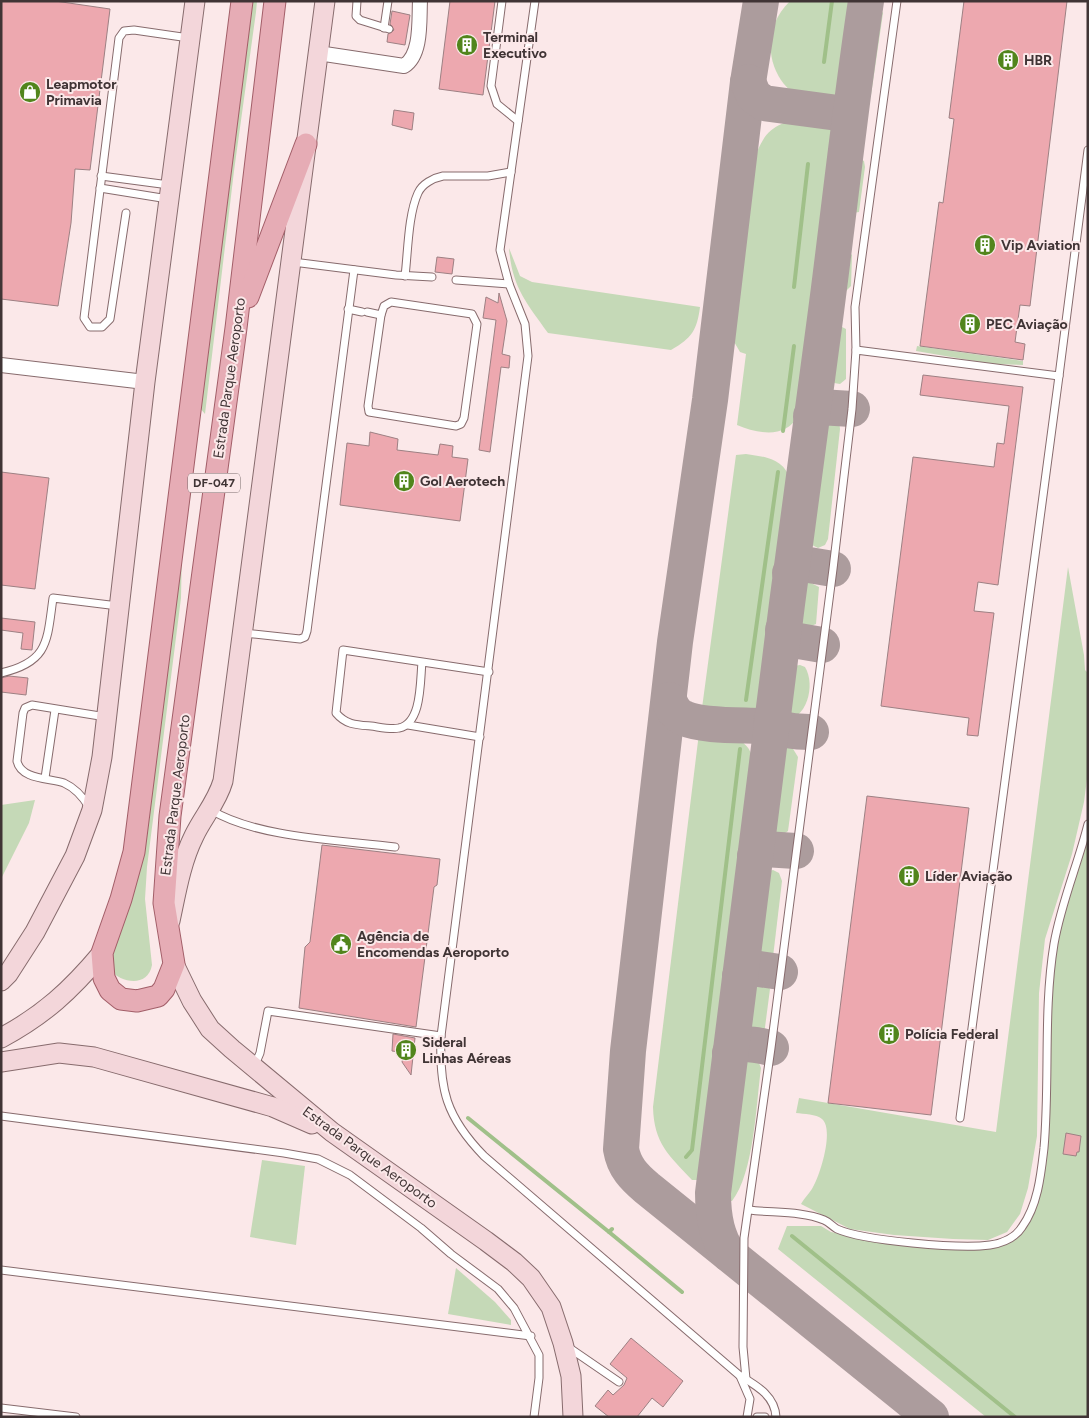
<svg xmlns="http://www.w3.org/2000/svg" width="1089" height="1418" font-family="Figtree,sans-serif">
<style>
.green{fill:#c5d9b7}
.lines{fill:none;stroke-linecap:round;stroke-linejoin:round}
.stream{stroke:#a0c089;stroke-width:4}
.taxiway{stroke:#ac9c9d;stroke-width:36}
.building{fill:#eda8af;stroke:#9d8083}
.lane-casing{stroke:#876b6d;stroke-width:9}
.street-casing{stroke:#876b6d;stroke-width:16}
.secondary-casing{stroke:#876b6d;stroke-width:21}
.primary-casing{stroke:#a25e68;stroke-width:23}
.lane{stroke:#fff;stroke-width:7}
.street{stroke:#fff;stroke-width:14}
.secondary{stroke:#f3d6da;stroke-width:19}
.primary{stroke:#e6acb5;stroke-width:21}
.labels{text-anchor:middle;stroke-width:4;stroke-linejoin:round;paint-order:stroke}
.shield{fill:#fbe8e9;stroke:#786a6b;stroke-width:1}
.shield-label{font-size:12px;font-weight:bold;fill:#403435}
.poi-label{font-size:14px;font-weight:bold;fill:#403435;stroke:#fbe8e9;text-anchor:start}
.street-label{font-size:14px;fill:#403435;stroke:#fbe8e9}
</style>
<rect width="100%" height="100%" fill="#fbe8e9"/>
<g class="green">
<polygon points="245,1 257,1 256,12 234,171 205,414 200,408"/>
<path d="M 790,1 L 852,1 L 841,91 C 792,127 742,48 790,1 Z"/>
<polygon points="878,6 883,13 871,95 865,98 862,90 873,12 875,7"/>
<path d="M 805,118 L 832,125 L 833,141 L 798,415 C 787,439 758,434 737,425 L 746,354 L 740,352 L 733,340 C 738,298 743,256 748,214 C 750,192 750,160 763,140 C 772,125 788,120 805,118 Z"/>
<polygon points="860,159 864,161 865,167 859,212 853,213 849,211 848,202 856,160"/>
<path d="M 509,248 L 520,276 L 532,282 L 700,307 C 697,330 692,338 671,350 L 548,333 C 526,302 512,287 509,248 Z"/>
<polygon points="848,251 852,255 851,286 845,292 839,284 843,252"/>
<polygon points="840,326 846,329 846,379 840,384 834,383 828,375 833,328"/>
<polygon points="917,346 1023,361 1023,365 992,364 916,351"/>
<polygon points="830,419 839,420 840,429 828,539 825,545 818,548 810,544 806,538 820,431 822,424"/>
<path d="M 746,454 C 767,457 784,459 791,481 L 762,702 L 749,716 L 715,712 L 702,708 L 736,455 Z"/>
<path d="M 187,474 L 194,476 L 182,547 L 181,598 L 147,867 L 145,899 L 152,965 C 148,988 121,983 110,970 Z"/>
<path d="M 1068,567 L 1084,655 L 1085,670 L 1088,673 L 1088,771 L 1084,802 L 1072,854 L 1045,939 L 1039,993 L 1037,1136 L 1028,1188 L 1020,1214 L 1007,1232 L 988,1240 L 953,1239 L 894,1235 L 850,1229 L 801,1204 C 805,1197 811,1192 814,1185 C 821,1172 834,1129 822,1119 C 816,1114 804,1114 796,1113 L 799,1098 L 996,1132 Z"/>
<path d="M 809,582 L 819,587 L 816,624 L 804,629 L 795,622 C 796,608 794,586 809,582 Z"/>
<path d="M 800,665 L 805,667 C 816,685 807,721 782,721 L 789,671 L 794,666 Z"/>
<path d="M 699,733 C 719,735 746,734 752,756 L 700,1175 L 697,1180 L 692,1180 C 669,1155 654,1144 653,1107 Z"/>
<polygon points="781,741 790,744 798,757 788,831 782,835 772,831 769,826"/>
<polygon points="35,800 29,823 1,879 1,805"/>
<polygon points="1088,830 1088,1417 986,1417 778,1249 787,1226 821,1226 831,1232 884,1243 935,1248 988,1248 1021,1231 1041,1175 1053,954"/>
<polygon points="773,870 779,873 782,881 773,957 770,961 758,959 753,952 753,943 761,879 766,872"/>
<path d="M 760,982 L 767,984 L 770,989 L 764,1035 L 754,1036 L 744,1023 C 746,1007 744,990 760,982 Z"/>
<path d="M 748,1057 L 757,1058 L 761,1068 C 756,1105 754,1173 732,1201 L 721,1201 L 736,1065 L 740,1059 Z"/>
<polygon points="262,1160 305,1166 296,1245 250,1237"/>
<polygon points="456,1268 495,1302 511,1320 511,1325 448,1314"/>
</g>
<g class="lines">
<g class="stream">
<polyline points="824,62 832,1"/>
<polyline points="794,287 808,164"/>
<polyline points="783,431 794,346"/>
<polyline points="746,700 778,472"/>
<polyline points="468,1118 609,1232 612,1229"/>
<polyline points="686,1157 692,1150 740,749"/>
<polyline points="609,1232 682,1292"/>
<polyline points="792,1236 1015,1417"/>
</g>
<g class="taxiway">
<path d="M 761,1 L 748,82 L 710,400 L 675,642 L 628,1051 L 621,1149 C 624,1167 634,1177 647,1188 L 931,1417"/>
<polyline points="748,82 754,96 764,103 838,113"/>
<polyline points="811,416 819,407 852,409"/>
<polyline points="790,573 803,564 833,569"/>
<polyline points="783,630 793,640 822,645"/>
<path d="M 669,700 C 672,708 676,715 684,718 C 700,726 740,725 760,726"/>
<path d="M 771,719 C 780,733 797,731 811,732"/>
<polyline points="755,856 764,849 796,851"/>
<polyline points="740,976 752,968 780,972"/>
<path d="M 730,1053 C 741,1039 755,1045 771,1048"/>
<path d="M 729,1254 C 716,1237 713,1215 713,1193 C 749,902 785,610 825,319 C 839,213 850,107 866,1"/>
</g>
</g>
<g class="building">
<polygon points="1,1 55,1 110,9 90,170 75,169 71,223 58,306 1,299"/>
<polygon points="450,1 495,1 483,95 439,89"/>
<polygon points="964,1 1067,1 1030,306 1020,305 1015,342 1025,344 1023,360 920,346 939,202 943,203 954,119 949,118"/>
<polygon points="392,11 410,15 405,45 387,42 388,34 394,30 390,24"/>
<polygon points="394,110 414,113 412,130 392,125"/>
<polygon points="437,257 454,259 452,274 435,272"/>
<polygon points="499,293 507,321 502,354 510,356 509,368 501,367 490,452 479,450 496,320 483,318 486,297 498,303"/>
<polygon points="923,375 1023,387 998,585 978,582 974,611 994,613 978,736 967,735 969,718 881,706 913,457 994,467 997,443 1004,444 1009,406 920,395"/>
<polygon points="370,432 398,439 397,450 438,455 440,444 453,446 452,457 468,459 460,521 340,505 347,443 369,446"/>
<polygon points="1,472 49,478 35,589 1,585"/>
<polygon points="1,618 35,622 32,650 21,649 23,633 1,630"/>
<polygon points="9,676 28,678 26,695 1,692 1,678"/>
<polygon points="867,796 969,808 931,1115 828,1103"/>
<polygon points="322,845 440,859 437,885 434,887 416,1027 299,1008 305,947 310,942"/>
<polygon points="393,1034 415,1038 411,1075 402,1062 403,1057 398,1056 399,1052 392,1051"/>
<polygon points="1066,1133 1081,1136 1079,1152 1077,1152 1076,1156 1063,1154"/>
<polygon points="631,1338 683,1381 663,1407 652,1398 637,1417 609,1417 595,1406 608,1390 613,1395 624,1385 627,1378 610,1364"/>
</g>
<g class="lines">
<g class="lane-casing">
<g id="lane">
<polyline points="357,1 356,16 360,20 389,29"/>
<polyline points="502,1 491,86 497,104 518,121"/>
<path d="M 535,1 L 500,250 L 509,284 L 525,324 L 528,356 L 441,1036 C 439,1089 446,1117 484,1156 L 739,1375 C 755,1385 775,1395 776,1417"/>
<polyline points="384,28 388,1"/>
<polyline points="101,176 169,185"/>
<polyline points="100,188 168,199"/>
<polyline points="126,213 110,319 102,327 90,327 84,318 119,38 124,31 134,30 189,38"/>
<polyline points="293,262 396,275 432,277"/>
<path d="M 405,276 C 408,252 408,215 418,193 C 422,184 433,178 443,176 L 488,176 L 511,172"/>
<polyline points="456,280 509,284"/>
<polygon points="391,302 472,314 477,324 464,418 461,424 456,426 369,412 368,406 381,315 384,306"/>
<polyline points="348,309 362,312"/>
<polyline points="367,312 381,315"/>
<polyline points="856,350 855,307 897,1"/>
<polyline points="244,633 300,639 305,637 307,631 354,270"/>
<path d="M 422,662 C 420,682 422,723 399,728 C 391,730 379,727 371,726 C 357,725 346,725 336,713 L 343,650 L 489,672"/>
<path d="M 1,673 C 49,662 47,641 53,598 L 118,606"/>
<polyline points="408,725 480,737"/>
<polyline points="45,778 55,710"/>
<path d="M 89,807 C 83,797 75,788 64,783 C 50,778 21,780 17,761 L 23,713 L 25,708 L 32,705 L 106,717"/>
<path d="M 211,810 C 257,838 341,840 395,847"/>
<polyline points="254,1067 260,1053 268,1011 441,1036"/>
<polyline points="1,1116 284,1153 318,1159 350,1175 421,1228 451,1254 498,1289 514,1308 539,1355 539,1378 534,1417"/>
<polyline points="960,1118 1059,376"/>
<path d="M 749,1210 C 773,1213 802,1211 824,1220 C 829,1222 832,1226 837,1229 C 864,1241 960,1249 990,1245 C 1003,1243 1015,1238 1022,1227 C 1038,1205 1041,1174 1044,1148 C 1050,1080 1043,1011 1054,944 C 1061,903 1078,864 1088,824"/>
<polyline points="1,1270 531,1336"/>
<polyline points="568,1347 619,1382"/>
<polyline points="740,1376 750,1399 747,1417"/>
<polyline points="746,1379 743,1347 744,1238 771,1048 833,569 852,409 856,350 1059,376 1088,150"/>
<polyline points="1,1408 76,1417"/>
<polyline points="757,1417 765,1417"/>
</g>
</g>
<g class="street-casing">
<g id="street">
<path d="M 318,53 L 404,66 C 422,55 419,20 420,1"/>
<polyline points="1,365 145,382"/>
</g>
</g>
<g class="secondary-casing">
<g id="secondary">
<path d="M 170,921 C 176,893 181,862 194,836 C 203,817 217,802 223,781 L 325,1"/>
<polyline points="174,964 192,1001 210,1029 232,1049 332,1132 486,1241 514,1262 531,1278 551,1307 563,1343 571,1376 573,1417"/>
<polyline points="1,981 8,974 35,932 75,856 92,810 102,757 145,382 195,1"/>
<path d="M 1,1038 C 44,1015 71,990 102,953"/>
<polyline points="1,1062 59,1053 94,1057 273,1107 312,1124"/>
</g>
</g>
<g class="primary-casing">
<g id="primary">
<polyline points="242,1 134,852 121,899 102,953 104,978 110,990 121,999 137,1001 158,996 164,989 174,964 164,903 170,816 236,328 275,1"/>
<polyline points="248,297 306,144"/>
</g>
</g>
<use href="#lane" class="lane"/>
<use href="#street" class="street"/>
<use href="#secondary" class="secondary"/>
<use href="#primary" class="primary"/>
</g>
<defs>
<g id="building-disc" transform="scale(1.125)"><circle r="9.5" fill="#51851c" stroke="#fbe8e9"/><path d="M-4-6H4V6H1V3H-1V6H-4ZM-2.5-4.3h1.7v1.8h-1.7ZM.8-4.3h1.7v1.8H.8ZM-2.5-1h1.7V.8h-1.7ZM.8-1h1.7V.8H.8Z" fill="#fff"/></g>
<g id="shop-disc" transform="scale(1.125)"><circle r="9.5" fill="#51851c" stroke="#fbe8e9"/><path d="M-5-2.5h2.3a2.7 3.5 0 0 1 5.4 0H5L5.5 6h-11ZM-1.5-2.5h3a1.5 2.3 0 0 0-3 0Z" fill="#fff"/></g>
<g id="civic-disc" transform="scale(1.125)"><circle r="9.5" fill="#51851c" stroke="#fbe8e9"/><path d="M-.6-6.5H3V-4.5H.6V-3L4-1V1h2V6H-6V1h2V-1L-.6-3ZM-1.2 2.5V6h2.4V2.5Z" fill="#fff"/></g>
</defs>
<g fill-rule="evenodd">
<use href="#building-disc" x="467" y="45"/>
<use href="#building-disc" x="1008" y="60"/>
<use href="#shop-disc" x="30" y="92"/>
<use href="#building-disc" x="985" y="245"/>
<use href="#building-disc" x="970" y="324"/>
<use href="#building-disc" x="404" y="481"/>
<use href="#building-disc" x="909" y="876"/>
<use href="#civic-disc" x="341" y="944"/>
<use href="#building-disc" x="889" y="1034"/>
<use href="#building-disc" x="406" y="1050"/>
</g>
<g class="labels">
<rect class="shield" x="188" y="473.5" width="52" height="19" rx="4"/>
<g class="shield-label">
<text x="214" y="487">DF-047</text>
</g>
<g class="poi-label">
<text x="483" y="42">Terminal<tspan x="483" dy="16">Executivo</tspan></text>
<text x="1024" y="65">HBR</text>
<text x="46" y="89">Leapmotor<tspan x="46" dy="16">Primavia</tspan></text>
<text x="1001" y="250">Vip Aviation</text>
<text x="986" y="329">PEC Aviação</text>
<text x="420" y="486">Gol Aerotech</text>
<text x="925" y="881">Líder Aviação</text>
<text x="357" y="941">Agência de<tspan x="357" dy="16">Encomendas Aeroporto</tspan></text>
<text x="905" y="1039">Polícia Federal</text>
<text x="422" y="1047">Sideral<tspan x="422" dy="16">Linhas Aéreas</tspan></text>
</g>
<g class="street-label">
<text transform="translate(229 378) rotate(-82)" y="5">Estrada Parque Aeroporto</text>
<text transform="translate(175 795) rotate(-83)" y="5">Estrada Parque Aeroporto</text>
<text transform="translate(370 1157) rotate(36)" y="5">Estrada Parque Aeroporto</text>
</g>
</g>
<rect width="1089" height="1418" fill="none" stroke="#403435" stroke-width="5"/>
</svg>
